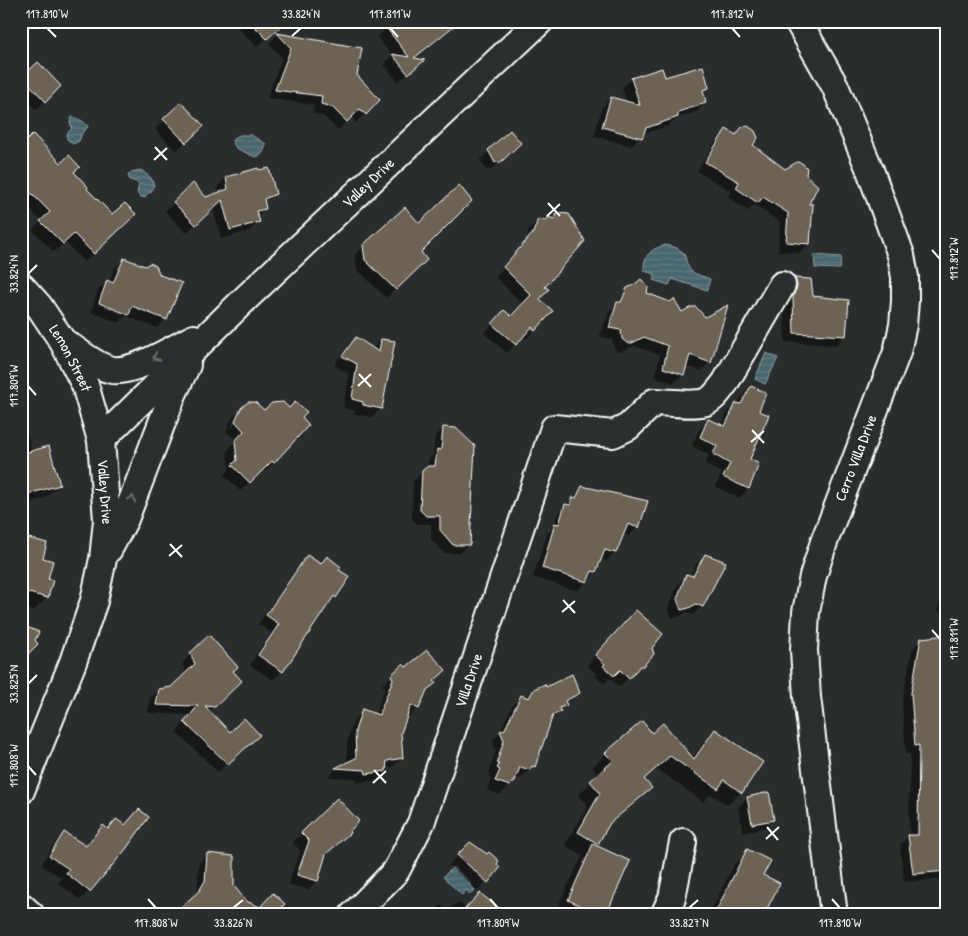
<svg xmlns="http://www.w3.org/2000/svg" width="968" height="936" font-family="'Patrick Hand',sans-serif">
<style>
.water{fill:url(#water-rules);stroke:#92a3a7}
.shadow{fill:#0007}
.building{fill:#6d6354;stroke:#fff}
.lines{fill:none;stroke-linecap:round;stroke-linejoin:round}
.minor-casing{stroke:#fff;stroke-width:30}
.minor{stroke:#2a2d2e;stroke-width:26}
.oneway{stroke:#6a6c6d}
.ticks{fill:none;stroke:#fff;stroke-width:2}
.labels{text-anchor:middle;stroke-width:4.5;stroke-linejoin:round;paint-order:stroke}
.street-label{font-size:15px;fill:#fff;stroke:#2a2d2e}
.neatline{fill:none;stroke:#fff;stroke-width:2}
.ticks-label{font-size:12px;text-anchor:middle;fill:#fff}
</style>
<defs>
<pattern id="water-rules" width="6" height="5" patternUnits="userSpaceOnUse" patternTransform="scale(1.25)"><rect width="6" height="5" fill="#49666d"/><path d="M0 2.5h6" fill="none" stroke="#647d83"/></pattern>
</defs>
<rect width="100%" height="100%" fill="#2a2d2e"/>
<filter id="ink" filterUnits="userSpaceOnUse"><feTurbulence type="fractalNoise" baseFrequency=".02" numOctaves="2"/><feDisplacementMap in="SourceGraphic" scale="10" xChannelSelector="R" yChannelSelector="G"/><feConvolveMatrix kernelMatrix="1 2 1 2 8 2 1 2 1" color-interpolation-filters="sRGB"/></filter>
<g filter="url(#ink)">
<g class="water">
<path d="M 72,117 C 79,119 85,121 88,127 L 82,133 L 79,141 L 73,144 L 67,139 L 67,134 L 72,128 L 70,122 Z"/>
<path d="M 240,135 L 251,135 L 266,144 C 264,152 263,155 255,157 L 236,148 L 232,141 L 234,138 Z"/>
<polygon points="141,170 151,178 154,185 151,192 146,194 145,198 139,196 137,192 139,186 137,182 130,180 128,175 131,172"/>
<path d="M 666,245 L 677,248 L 684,253 C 690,275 689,271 710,279 L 707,290 L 672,279 L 669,285 L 653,280 L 655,274 L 644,271 C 643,255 652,248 666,245 Z"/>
<polygon points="814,255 841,257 840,269 815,268"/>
<polygon points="766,353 778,358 765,384 755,379"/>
<polygon points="453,867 470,882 469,884 475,890 470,894 466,890 462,895 443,877"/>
</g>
<g class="shadow">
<polygon points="231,21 277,21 272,34 257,47"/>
<polygon points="387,21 461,21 413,59 414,69 398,82 384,64 392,55 377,37 388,27"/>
<polygon points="278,34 360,49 356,76 379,100 356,123 351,117 338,130 323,116 312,113 314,105 267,98 282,58 269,43"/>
<polygon points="38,64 59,86 36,110 21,94 21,80"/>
<polygon points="661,69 664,79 708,87 702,93 705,103 696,112 675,119 668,126 642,134 631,146 594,136 602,107 611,98 627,103 622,88 631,79"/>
<polygon points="181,104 203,126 176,151 155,129"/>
<polygon points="742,128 751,145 785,170 804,176 809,244 800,253 778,251 780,222 754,205 748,211 728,197 731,191 697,171 717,139 726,131 735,136"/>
<polygon points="21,148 61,164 73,172 85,189 112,216 125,223 84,262 65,242 54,252 32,230 42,221 21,201"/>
<polygon points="489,151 510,152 490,171 488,169 486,171 480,160"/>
<polygon points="258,171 274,193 263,203 264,208 257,216 258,222 249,231 221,239 213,208 186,233 165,211 174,203 206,198 219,194 217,187 226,178"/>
<polygon points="558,214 543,287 538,299 535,330 526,339 523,336 507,353 484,333 504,312 511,317 523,304 495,277 525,244 529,229 538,220 545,222 549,218 552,220"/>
<polygon points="364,246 419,252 426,259 386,298 357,269 355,255"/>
<polygon points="124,259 166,319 157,328 126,316 119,323 91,312 98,290 107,282 109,282 115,268"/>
<polygon points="795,279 845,336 836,345 785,342 784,307 787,288"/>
<polygon points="628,289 645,294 710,362 701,371 686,366 683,374 674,383 654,377 660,355 634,346 622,351 617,352 614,348 612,339 600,336 609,312"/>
<polygon points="356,338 372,349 381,340 381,408 372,417 354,414 355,411 343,408 349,374 334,365 347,347"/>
<polygon points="751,387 748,489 739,498 715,486 722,473 705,464 709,455 692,446 699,430 708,421 721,426 727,413 736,404 738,405 742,396"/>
<polygon points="241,411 264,411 300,418 274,462 265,471 263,469 240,491 224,475 229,470 227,451 236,440 226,431 232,418 237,414 231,427 233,428"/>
<polygon points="25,425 32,452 59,485 45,498 21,505 21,426"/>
<polygon points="444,428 469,544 460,553 444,553 431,539 431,524 417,524 412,519 413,481 427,468 428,460 433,455 435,437"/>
<polygon points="582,488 638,527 629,536 623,534 615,552 606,561 600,559 595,572 577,591 533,577 547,534 553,528 557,515"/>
<polygon points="21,537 42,559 47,580 47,598 33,611 21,608"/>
<polygon points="705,555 702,606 693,615 687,612 679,617 672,618 668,609 678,584 687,575 690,576 696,564"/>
<polygon points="308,556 320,565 327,557 335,597 327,606 282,671 273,680 250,665 271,633 258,624 299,565"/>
<polygon points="947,589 947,624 941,621 945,614 937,610"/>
<polygon points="627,621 651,648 642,665 619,687 610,678 604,684 595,676 597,674 587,665"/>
<polygon points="21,626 28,653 27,662 23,667 21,675"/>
<polygon points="921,640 947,725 947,879 904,882 900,845 909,836 910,754 906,754 902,703 912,649"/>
<polygon points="191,654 232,671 232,690 209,712 230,734 250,743 218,772 176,732 191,715 148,713 150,699 159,690 172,689 186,673 182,663"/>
<polygon points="403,666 433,681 425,692 418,708 409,717 406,716 399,733 402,758 393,767 385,768 385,771 376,780 357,783 356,778 328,777 336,769 347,764 347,741 354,720 363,711 375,715 385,688 382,685"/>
<polygon points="546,688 579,693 565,704 551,720 534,766 520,779 515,777 513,783 500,795 487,790 491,779 489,777 491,774 489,772 496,750 492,741 498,735 512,706 521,697 526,699 534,690"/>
<polygon points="641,722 652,734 692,758 702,744 715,731 741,792 728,805 711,794 703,802 656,768 643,780 637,801 607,826 594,846 605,915 558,915 555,913 580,860 583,856 565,845 588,807 578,795 599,775 592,767"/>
<polygon points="747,798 773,819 764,828 743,832 738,807"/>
<polygon points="337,800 317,881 308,890 288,884 300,851 293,842"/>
<polygon points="116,821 89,891 80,900 58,883 62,878 41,865 55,842 64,833 85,847 103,826 107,830"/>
<polygon points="748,851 762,876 763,915 709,915 734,865"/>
<polygon points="461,852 496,864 499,868 478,891 449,865"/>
<polygon points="208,854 233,887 237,915 152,915 155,912 175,914 192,899 197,891 199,863"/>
<polygon points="458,902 466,908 494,915 431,915 441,905 448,911"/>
</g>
<g class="building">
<polygon points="249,21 287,21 267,39"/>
<polygon points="381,21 460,21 414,58 425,60 408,74 392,54 409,57"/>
<polygon points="277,33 362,48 357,75 380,100 366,115 360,109 347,122 332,107 321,104 322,96 275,90 291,48"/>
<polygon points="38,62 61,86 46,102 22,77"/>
<polygon points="703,66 709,88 703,90 706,103 678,112 678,117 646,128 642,138 602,127 611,97 640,105 631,78 662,68 665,77"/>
<polygon points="181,102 204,126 186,143 163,119"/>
<polygon points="748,126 755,131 758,138 753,145 785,169 797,162 802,163 807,168 806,175 818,186 809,204 813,204 810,244 786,242 788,213 763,197 758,203 736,188 739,182 705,162 726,129 736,135 742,127"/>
<polygon points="510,130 521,143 500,163 498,161 495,163 488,150"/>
<polygon points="33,134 61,163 69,155 80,167 74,172 88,187 87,189 112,214 125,203 136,214 94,254 74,234 63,244 40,221 50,212 21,183 21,146"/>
<polygon points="258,168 259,170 269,168 276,194 264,199 266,209 256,211 260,222 230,230 222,200 196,225 173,202 193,183 206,197 228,189 226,177"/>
<polygon points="459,185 472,201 421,252 427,260 396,290 365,260 363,245 405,207 419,223"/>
<polygon points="557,213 569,214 585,241 545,287 549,289 540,299 553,311 535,331 532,327 516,345 492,324 504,310 511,316 531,295 503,267 533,233 538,219 547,221 548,217 555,219"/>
<polygon points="124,258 145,266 150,263 156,266 160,275 182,283 167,320 132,306 129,315 99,303 107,280 113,283"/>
<polygon points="795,278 811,279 813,296 849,300 846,336 794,333 793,297 797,286"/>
<polygon points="641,279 648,287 647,293 670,302 674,299 682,312 691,307 696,307 705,317 728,305 711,363 690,355 684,375 663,368 668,346 644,337 632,343 627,343 622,339 621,330 609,328 617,302 621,302 627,288 634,285"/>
<polygon points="356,337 379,352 381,339 395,341 382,409 363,405 363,402 352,399 357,364 342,356"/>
<polygon points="751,386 766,393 759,411 769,415 750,459 759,464 749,489 723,477 730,464 713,454 717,446 700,437 708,419 725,426 736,403 741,404"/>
<polygon points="248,402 255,402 264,410 272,403 283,402 289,408 295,402 307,412 302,417 309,425 274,463 272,461 250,483 232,465 237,460 235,441 244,431 235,421 241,408"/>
<polygon points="443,427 456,428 475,446 470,545 453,545 440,530 440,516 426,516 420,510 422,471 428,466 435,466 437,449 441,450"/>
<polygon points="49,446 60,485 21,496 21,454"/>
<polygon points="582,486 648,501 639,528 628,524 616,553 605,550 596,572 592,571 587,582 542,568 555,523 559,524 565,504 570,505 573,497 576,498"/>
<polygon points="21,536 47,543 43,558 53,561 48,579 53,580 48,598 21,591"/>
<polygon points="705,554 726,562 703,607 696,604 689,608 681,610 677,599 686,574 693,576"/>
<polygon points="307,555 321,564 327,556 341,567 339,570 350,577 336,598 334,596 283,672 258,655 279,624 266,615"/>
<polygon points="636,610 663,634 652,648 654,654 643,666 640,666 629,679 620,670 614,676 603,666 605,664 595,655"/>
<polygon points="21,623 24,626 39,632 35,640 38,644 28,654 21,670"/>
<polygon points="209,635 238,667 233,671 242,681 215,707 205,706 230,732 244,718 260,735 228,764 184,722 198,706 156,705 159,689 171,687 195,664 190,653"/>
<polygon points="947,635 947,871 913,874 908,835 918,835 919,745 915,746 911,693 921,638"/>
<polygon points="427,650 446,670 434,681 436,683 427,690 419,709 411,705 401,733 403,758 387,761 386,771 366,774 365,770 335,768 356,758 355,731 362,709 379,715 393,679 391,675 403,664 406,667"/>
<polygon points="572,674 580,693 565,701 567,705 559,708 561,712 553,715 535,767 532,766 530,770 520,767 514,783 511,783 510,786 495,781 500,770 497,768 499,765 497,762 504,740 500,731 505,729 521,695 529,698 534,689 545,684 546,687"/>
<polygon points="642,721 652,733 663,723 694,759 715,729 763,762 742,793 724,780 718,789 670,756 644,779 652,788 610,823 598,844 578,832 600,793 590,781 613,761 605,753"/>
<polygon points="769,792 774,820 752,824 747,797"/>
<polygon points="337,798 359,821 349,832 350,833 326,854 318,881 297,875 309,841 301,833"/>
<polygon points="139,809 149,817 126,849 90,892 66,873 69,869 49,856 64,832 86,846 103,825 108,829 116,819 125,825"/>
<polygon points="470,842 487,854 489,852 499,861 497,864 500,868 488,883 457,855"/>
<polygon points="593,844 630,861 606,915 601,915 568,900"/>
<polygon points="747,849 771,861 763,875 780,883 764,915 714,915"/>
<polygon points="207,853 234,856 234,886 246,901 260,907 273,893 285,904 282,907 289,915 172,915 199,891 205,881"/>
<polygon points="480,893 507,915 459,915"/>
</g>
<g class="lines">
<g class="minor-casing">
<g id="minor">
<polyline points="798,21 835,86 870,170 901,255 905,277 905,301 903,325 897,352 824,542 813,576 806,612 804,650 807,697 834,915"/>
<path id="s1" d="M 21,286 L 39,306 L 63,342 L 85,385 L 101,440 L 107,520 L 103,559 L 94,601 L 73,662 L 21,791"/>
<path d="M 65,343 C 80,352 96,367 112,370 C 134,373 174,348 194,338"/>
<path id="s2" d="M 101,440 L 245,299 L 540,21"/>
<polyline points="109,549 125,519 173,394 187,365"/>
<polyline points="21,906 31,915"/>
<path id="s3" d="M 353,915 L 396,871 L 421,823 L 554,428 L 613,434 L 628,427 L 654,402 C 668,402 692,406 706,402 C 714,399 720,389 725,383 L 782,285"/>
<polyline points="664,915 672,898 683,842"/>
</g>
</g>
<use href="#minor" class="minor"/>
</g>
<defs><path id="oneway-chevron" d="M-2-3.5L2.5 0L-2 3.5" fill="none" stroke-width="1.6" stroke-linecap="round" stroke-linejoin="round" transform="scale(1.25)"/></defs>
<g class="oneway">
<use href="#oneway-chevron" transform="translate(156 357) rotate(153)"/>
<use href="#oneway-chevron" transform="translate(132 499) rotate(-70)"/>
</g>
</g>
<path class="ticks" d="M 47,28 L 56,37M 390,28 L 398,37M 732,28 L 740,37M 292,36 L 301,28M 155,147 L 167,160M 154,160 L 167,148M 548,203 L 560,216M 547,216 L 560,204M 932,250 L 940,259M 28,274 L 37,265M 359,374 L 371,387M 28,386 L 36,395M 358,386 L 371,374M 752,430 L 764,443M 751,442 L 764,431M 170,544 L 182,557M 169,556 L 182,545M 563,600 L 575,613M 562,612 L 575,601M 932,630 L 940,639M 28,684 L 37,675M 28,766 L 36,775M 374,770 L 386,783M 373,783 L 386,771M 767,827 L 778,840M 766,839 L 779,827M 148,899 L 156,908M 490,899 L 498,908M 832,899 L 840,908M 233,908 L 243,900M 689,908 L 698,900"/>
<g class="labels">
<g class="street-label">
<text dy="5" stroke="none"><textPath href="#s2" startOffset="371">Valley Drive</textPath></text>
<text dy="5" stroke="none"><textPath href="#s1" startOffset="88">Lemon Street</textPath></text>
<text transform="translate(856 458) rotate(-69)" y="5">Cerro Villa Drive</text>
<text dy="5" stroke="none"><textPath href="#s1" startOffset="228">Valley Drive</textPath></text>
<text dy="5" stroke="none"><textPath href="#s3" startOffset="266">Villa Drive</textPath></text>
</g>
</g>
<rect width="968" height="936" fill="none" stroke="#2a2d2e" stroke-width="55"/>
<rect x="28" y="28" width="912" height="880" class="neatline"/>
<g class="ticks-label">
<text x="47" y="18">117.810°W</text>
<text x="301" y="18">33.824°N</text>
<text x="390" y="18">117.811°W</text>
<text x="732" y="18">117.812°W</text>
<text transform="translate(954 259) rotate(-90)" y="4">117.812°W</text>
<text transform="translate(14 274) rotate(-90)" y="4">33.824°N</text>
<text transform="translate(14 386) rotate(-90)" y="4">117.809°W</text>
<text transform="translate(954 639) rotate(-90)" y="4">117.811°W</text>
<text transform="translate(14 684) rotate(-90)" y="4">33.825°N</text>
<text transform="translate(14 766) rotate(-90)" y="4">117.808°W</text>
<text x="156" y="927">117.808°W</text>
<text x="233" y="927">33.826°N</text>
<text x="498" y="927">117.809°W</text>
<text x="689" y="927">33.827°N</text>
<text x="840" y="927">117.810°W</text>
</g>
</svg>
